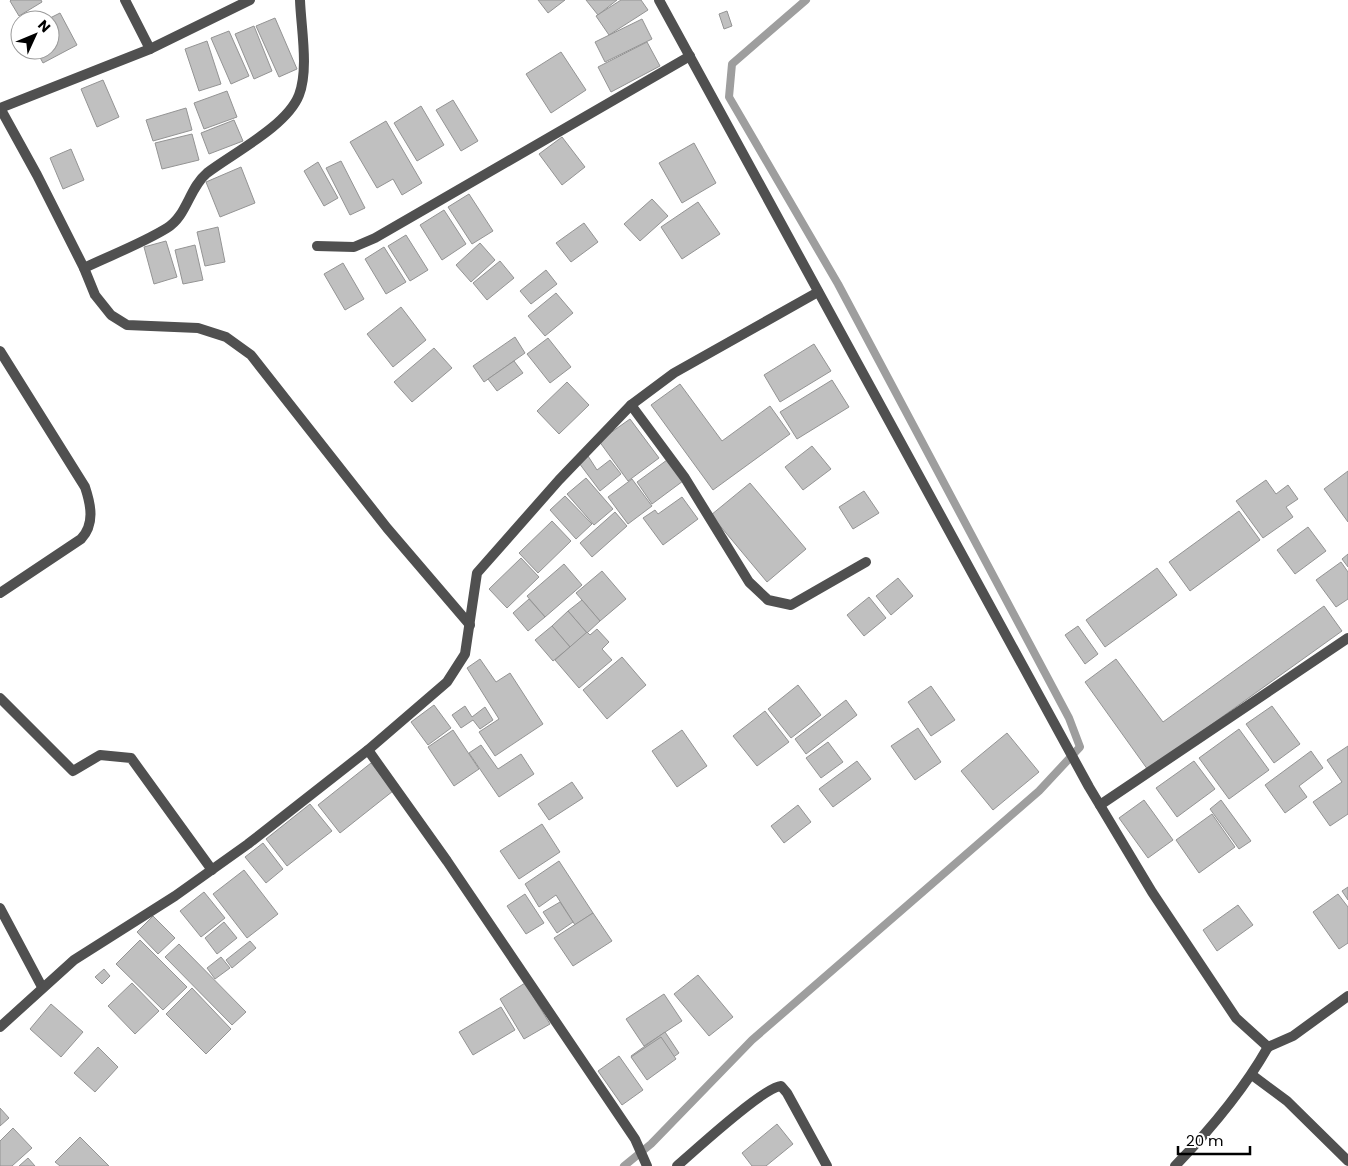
<svg xmlns="http://www.w3.org/2000/svg" width="1348" height="1166" font-family="Poppins,sans-serif">
<style>
.lines{fill:none;stroke-linecap:round;stroke-linejoin:round}
.stream{stroke:#9e9e9e;stroke-width:8}
.building{fill:#c0c0c0;stroke:#949494}
.minor{stroke:#505050;stroke-width:10}
</style>
<rect width="100%" height="100%" fill="#fff"/>
<g class="lines">
<polyline class="stream" points="624,1166 651,1144 752,1040 1039,791 1080,747 1069,718 838,284 729,97 732,64 806,0"/>
</g>
<g class="building">
<polygon points="11,0 41,0 42,2 19,16 10,1"/>
<polygon points="538,0 565,0 548,13"/>
<polygon points="586,0 617,0 598,15"/>
<polygon points="621,0 641,0 648,10 609,35 596,16"/>
<polygon points="727,11 732,26 724,29 719,14"/>
<polygon points="60,13 77,45 43,63 36,50 50,50 50,20 46,20"/>
<polygon points="275,18 297,69 279,77 256,26"/>
<polygon points="642,19 652,39 605,62 595,42"/>
<polygon points="254,26 272,71 254,79 235,34"/>
<polygon points="229,31 249,76 231,84 211,38"/>
<polygon points="207,41 221,84 199,91 185,49"/>
<polygon points="647,42 660,66 611,92 598,67"/>
<polygon points="561,52 586,90 551,113 526,74"/>
<polygon points="103,80 119,117 97,127 81,89"/>
<polygon points="227,91 237,117 204,129 194,103"/>
<polygon points="453,100 478,141 461,151 436,110"/>
<polygon points="421,106 444,145 417,161 394,123"/>
<polygon points="186,108 192,130 153,141 146,120"/>
<polygon points="234,120 243,141 209,154 201,133"/>
<polygon points="386,121 422,183 402,195 393,179 377,188 350,142"/>
<polygon points="192,134 199,160 162,169 155,143"/>
<polygon points="562,137 585,167 562,185 539,154"/>
<polygon points="694,143 716,183 682,203 659,163"/>
<polygon points="71,149 84,180 63,189 50,158"/>
<polygon points="341,161 365,208 350,215 326,168"/>
<polygon points="318,162 338,198 324,206 304,171"/>
<polygon points="241,167 255,203 220,217 206,182"/>
<polygon points="469,194 493,231 472,244 448,207"/>
<polygon points="652,199 668,216 640,241 624,224"/>
<polygon points="698,202 720,234 682,259 661,227"/>
<polygon points="444,210 466,244 442,260 420,225"/>
<polygon points="584,223 598,242 571,262 556,243"/>
<polygon points="218,227 225,262 205,266 197,232"/>
<polygon points="406,235 428,270 410,281 388,246"/>
<polygon points="166,241 177,277 154,284 144,247"/>
<polygon points="480,243 495,260 471,282 456,265"/>
<polygon points="195,245 203,280 183,284 175,250"/>
<polygon points="384,247 406,282 386,294 365,259"/>
<polygon points="500,261 514,278 487,300 473,283"/>
<polygon points="343,263 364,299 345,310 324,274"/>
<polygon points="546,270 557,284 531,304 520,291"/>
<polygon points="556,293 573,313 545,336 528,316"/>
<polygon points="401,307 426,340 393,367 367,334"/>
<polygon points="515,337 525,353 484,382 473,366"/>
<polygon points="548,338 571,367 550,383 527,354"/>
<polygon points="814,344 831,371 780,402 764,375"/>
<polygon points="434,348 452,368 412,402 394,382"/>
<polygon points="514,361 523,373 497,391 488,379"/>
<polygon points="832,380 849,407 797,439 780,412"/>
<polygon points="567,382 589,405 559,434 537,411"/>
<polygon points="680,384 722,441 770,406 790,434 713,490 651,405"/>
<polygon points="630,419 659,458 628,481 599,441"/>
<polygon points="812,446 831,469 803,490 785,467"/>
<polygon points="588,456 597,470 610,460 621,474 600,491 579,463"/>
<polygon points="667,460 683,481 652,504 637,482"/>
<polygon points="1348,471 1348,522 1324,489"/>
<polygon points="586,478 613,509 594,525 567,494"/>
<polygon points="632,479 652,506 628,524 608,497"/>
<polygon points="1266,480 1276,494 1288,485 1298,499 1286,507 1293,517 1263,538 1236,501"/>
<polygon points="750,483 806,549 767,582 711,515"/>
<polygon points="864,491 879,513 853,529 839,507"/>
<polygon points="565,496 592,524 576,539 550,510"/>
<polygon points="682,497 698,519 663,545 643,518 655,510 658,514"/>
<polygon points="1239,511 1260,540 1190,591 1169,562"/>
<polygon points="615,512 627,526 592,557 580,543"/>
<polygon points="552,521 571,541 538,573 519,553"/>
<polygon points="1308,527 1326,551 1295,574 1277,550"/>
<polygon points="1348,554 1348,567 1342,559"/>
<polygon points="521,558 539,577 507,608 489,589"/>
<polygon points="1341,562 1348,572 1348,599 1336,607 1316,580"/>
<polygon points="564,564 582,585 545,617 527,596"/>
<polygon points="1157,568 1177,595 1105,647 1086,620"/>
<polygon points="602,571 626,599 600,621 576,593"/>
<polygon points="898,578 913,596 891,615 876,596"/>
<polygon points="869,597 886,618 864,636 847,615"/>
<polygon points="529,599 545,617 528,631 513,613"/>
<polygon points="582,600 600,621 587,633 568,611"/>
<polygon points="1324,606 1342,631 1148,770 1085,682 1116,659 1163,722"/>
<polygon points="568,611 587,633 570,647 552,626"/>
<polygon points="552,626 570,647 553,661 535,640"/>
<polygon points="1078,626 1098,654 1085,664 1065,635"/>
<polygon points="597,629 609,642 602,649 612,660 579,688 555,660 587,632 590,635"/>
<polygon points="622,657 646,685 607,719 583,690"/>
<polygon points="480,659 496,682 510,673 543,724 495,756 479,732 499,719 467,668"/>
<polygon points="798,685 821,715 791,738 768,709"/>
<polygon points="931,686 955,720 931,736 908,702"/>
<polygon points="846,700 857,715 806,754 795,739"/>
<polygon points="434,705 451,728 428,745 411,722"/>
<polygon points="465,706 472,717 485,707 493,720 480,729 473,720 461,728 452,715"/>
<polygon points="1272,706 1300,744 1274,763 1246,724"/>
<polygon points="765,711 789,742 757,766 733,736"/>
<polygon points="918,728 941,762 915,780 891,746"/>
<polygon points="1239,729 1269,770 1229,799 1199,758"/>
<polygon points="453,730 479,769 454,786 428,747"/>
<polygon points="682,730 707,766 677,787 652,751"/>
<polygon points="1007,733 1039,772 993,810 961,771"/>
<polygon points="828,742 843,762 821,778 806,758"/>
<polygon points="481,745 498,769 521,754 534,774 499,797 469,753"/>
<polygon points="1348,746 1348,814 1330,826 1313,802 1342,782 1327,760"/>
<polygon points="1311,751 1323,768 1299,786 1307,797 1285,813 1265,785"/>
<polygon points="857,761 871,779 833,807 819,789"/>
<polygon points="1194,761 1215,789 1177,817 1156,788"/>
<polygon points="371,763 393,791 340,833 318,805"/>
<polygon points="572,782 583,798 549,820 538,804"/>
<polygon points="1144,800 1173,840 1148,858 1119,818"/>
<polygon points="1221,800 1251,841 1239,849 1210,809"/>
<polygon points="310,804 332,831 287,866 266,839"/>
<polygon points="798,805 811,822 784,843 771,826"/>
<polygon points="1212,814 1235,847 1199,873 1176,840"/>
<polygon points="542,824 560,852 519,879 500,851"/>
<polygon points="263,843 283,869 266,883 245,857"/>
<polygon points="559,861 593,913 575,925 556,895 539,907 525,884"/>
<polygon points="244,870 278,914 247,938 213,894"/>
<polygon points="1348,887 1348,900 1342,891"/>
<polygon points="204,892 225,918 201,937 180,911"/>
<polygon points="525,894 544,923 526,934 507,906"/>
<polygon points="1338,894 1348,907 1348,943 1339,949 1313,912"/>
<polygon points="560,902 573,922 557,933 543,912"/>
<polygon points="1238,905 1253,925 1217,951 1203,930"/>
<polygon points="593,913 612,941 573,966 554,938"/>
<polygon points="153,916 175,938 158,954 137,932"/>
<polygon points="224,922 237,938 217,954 205,938"/>
<polygon points="140,940 187,987 163,1010 116,964"/>
<polygon points="250,941 256,948 232,968 226,960"/>
<polygon points="179,944 246,1012 232,1025 165,957"/>
<polygon points="221,957 230,968 215,979 207,968"/>
<polygon points="104,969 110,976 102,984 95,977"/>
<polygon points="698,975 733,1017 709,1036 674,994"/>
<polygon points="132,983 159,1011 135,1034 108,1006"/>
<polygon points="525,983 550,1024 524,1039 500,999"/>
<polygon points="192,988 231,1029 206,1054 166,1014"/>
<polygon points="664,994 682,1021 644,1046 626,1019"/>
<polygon points="51,1004 83,1032 61,1057 30,1029"/>
<polygon points="501,1007 515,1030 473,1055 459,1032"/>
<polygon points="665,1032 679,1053 646,1077 631,1056"/>
<polygon points="661,1037 676,1059 647,1080 631,1057"/>
<polygon points="98,1047 118,1067 95,1092 74,1073"/>
<polygon points="619,1056 643,1090 622,1105 598,1071"/>
<polygon points="0,1108 9,1118 0,1126"/>
<polygon points="777,1124 793,1144 766,1166 752,1166 742,1153"/>
<polygon points="13,1128 32,1148 12,1166 0,1166 0,1141"/>
<polygon points="80,1137 109,1166 60,1166 55,1162"/>
<polygon points="28,1158 35,1166 19,1166"/>
</g>
<g class="lines">
<g class="minor">
<polyline points="125,0 150,49"/>
<polyline points="659,0 1089,787 1152,892 1236,1018 1268,1047 1293,1036 1348,996"/>
<polyline points="0,108 37,175 84,268 95,295 111,315 127,325 198,328 226,337 251,355 387,528 470,625"/>
<polyline points="0,108 150,49 250,0"/>
<polyline points="317,246 354,247 375,238 690,56"/>
<path d="M 84,268 C 111,255 141,244 167,228 C 187,216 189,188 207,173 C 233,153 287,126 299,95 C 309,69 301,28 300,0"/>
<path d="M 0,351 L 85,487 C 91,505 95,524 81,539 L 0,593"/>
<polyline points="631,405 685,478 749,582 768,600 791,605 866,562"/>
<polyline points="0,698 73,771 100,755 131,758 212,870"/>
<polyline points="368,750 447,861 635,1139 647,1166"/>
<polyline points="1100,805 1348,638"/>
<polyline points="0,908 42,987"/>
<polyline points="0,1027 74,960 175,896 248,844 368,750 447,682 465,654 477,573 559,480 631,405 674,373 818,292"/>
<polyline points="1252,1075 1287,1101 1348,1161"/>
<path d="M 677,1166 C 694,1151 764,1087 781,1086 L 787,1093 L 827,1166"/>
<path d="M 1175,1166 C 1211,1129 1243,1091 1268,1047"/>
</g>
</g>
<g transform="translate(35 35) rotate(46)"><circle r="24" fill="#ffffff" stroke="#999999"/>
<path d="M0-4L9 19L0 12L-9 19Z" fill="#000000"/>
<text y="-8" font-size="14" font-weight="bold" text-anchor="middle" fill="#000000">N</text>
</g>
<path d="M1178 1146v8h72v-8" fill="none" stroke="#000000" stroke-width="2.5"/>
<text x="1186" y="1146" font-size="15" fill="#000000" stroke="#ffffff" stroke-width="4" paint-order="stroke">20 m</text>
</svg>
